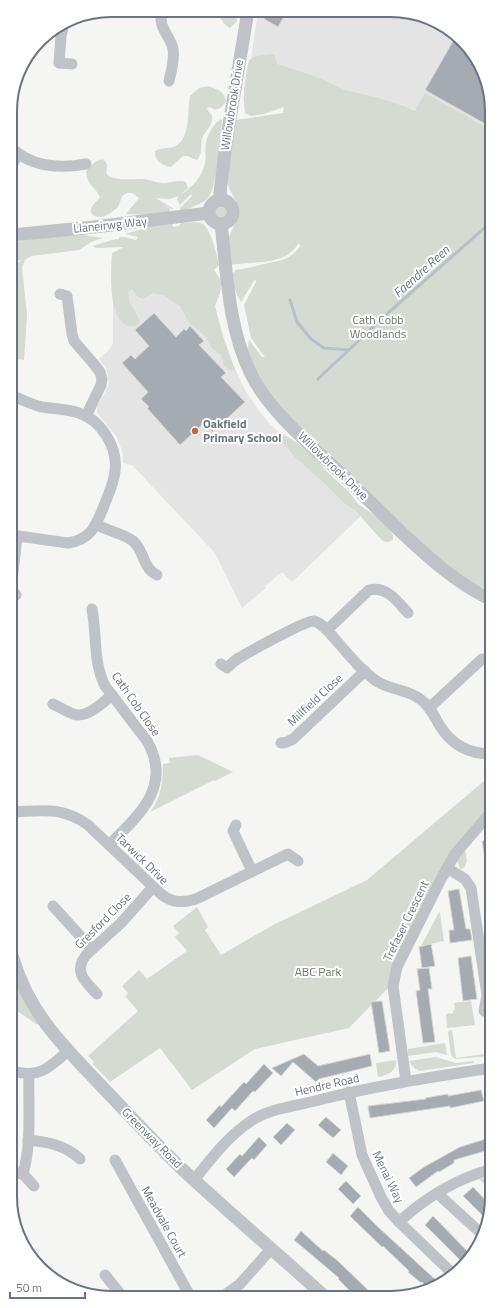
<svg xmlns="http://www.w3.org/2000/svg" width="502" height="1308" font-family="'Titillium Web',sans-serif">
<style>
.built{fill:#e3e4e3}
.green{fill:#d5dad2}
.lines{fill:none;stroke-linecap:round;stroke-linejoin:round}
.stream{stroke:#b7c0c4;stroke-width:3}
.building{fill:#a5abb1;stroke:#d7d7d5}
.minor{stroke:#bfc2c6;stroke-width:11}
.tertiary{stroke:#bfc2c6;stroke-width:13}
.poi-dot{fill:#cc633c;stroke:#fff;stroke-width:1.5}
.labels{text-anchor:middle;stroke-width:4;stroke-linejoin:round;paint-order:stroke}
.street-label{font-size:12px;fill:#687480;stroke:#fff}
.park-label{font-size:12px;fill:#697866;stroke:#fff}
.poi-label{font-size:12px;font-weight:bold;fill:#687480;stroke:#fff;text-anchor:start}
.water-label{font-size:13px;font-style:italic;fill:#64757c;stroke:#fff}
.rim{fill:none;stroke:#687480;stroke-width:2}
</style>
<rect width="100%" height="100%" fill="#f5f5f3"/>
<g class="built">
<polygon points="258,11 411,12 462,39 489,85 489,139 415,111 404,106 376,97 346,90 320,78 251,59"/>
<polygon points="113,257 192,277 246,392 260,412 270,424 365,512 292,582 282,572 265,586 266,588 242,608 215,553 132,465 123,463 123,454 117,437 97,413 97,407 108,387 109,382 106,367 99,359 109,350 113,344"/>
</g>
<g class="green">
<path d="M 217,11 L 234,11 L 236,13 L 237,21 L 230,28 C 225,25 220,21 220,14 Z"/>
<path d="M 270,54 L 275,55 L 277,64 L 320,78 L 346,90 L 376,97 L 404,106 L 415,111 L 425,93 L 489,129 L 490,591 L 465,579 L 440,561 L 286,413 C 271,395 243,365 249,340 L 262,357 L 265,357 L 251,338 L 244,305 L 256,282 L 255,279 L 241,302 L 232,284 L 231,273 L 235,272 L 235,270 C 244,269 252,267 260,265 C 278,260 288,263 301,245 L 298,244 C 285,266 253,261 231,265 C 230,255 226,242 231,232 C 234,225 238,220 239,212 C 240,203 230,194 228,184 C 226,167 233,138 236,120 L 283,113 L 284,107 L 264,114 L 251,116 L 245,113 C 242,95 245,78 249,60 L 256,56 Z"/>
<path d="M 208,86 C 216,89 224,91 226,100 C 225,105 220,109 215,110 L 210,107 L 207,108 C 208,112 213,115 212,119 C 212,126 204,132 202,139 C 200,146 203,153 197,160 L 187,156 L 183,156 L 171,167 C 162,166 154,160 155,151 C 161,147 169,149 176,146 C 191,137 187,111 190,96 L 199,88 Z"/>
<path d="M 222,119 C 220,136 218,186 208,198 C 202,204 189,208 181,212 L 180,208 L 192,196 L 191,194 L 180,205 L 177,199 L 179,196 L 169,199 L 156,198 L 174,209 L 171,209 L 158,200 L 170,209 L 170,213 L 149,215 L 126,214 L 139,198 C 136,196 132,192 128,193 C 120,194 121,202 118,207 C 114,211 106,216 102,217 C 99,217 95,217 93,215 C 86,209 97,202 100,197 C 95,186 88,187 86,172 C 89,167 103,151 107,165 C 107,169 106,171 107,175 C 118,181 130,179 142,179 C 149,179 156,183 164,183 C 172,183 178,179 186,182 L 188,188 L 180,195 C 190,189 198,181 203,170 C 208,158 204,151 206,142 C 208,134 215,121 222,119 Z"/>
<circle cx="221" cy="212" r="6"/>
<path d="M 181,223 C 187,223 197,221 203,224 C 211,229 217,256 219,265 L 214,270 L 220,279 L 221,285 L 220,293 L 215,306 L 223,336 L 235,370 L 232,371 L 224,366 L 221,355 L 211,347 L 205,336 L 188,321 L 180,306 L 163,295 L 153,293 L 143,299 L 138,297 L 132,289 L 128,292 L 130,303 L 140,321 L 137,326 C 106,332 111,271 112,253 L 124,247 L 95,248 L 93,246 L 112,240 L 119,239 L 119,237 L 125,237 L 136,240 L 138,237 L 125,234 L 152,226 L 172,224 L 173,227 L 179,226 Z"/>
<path d="M 85,234 L 89,236 L 103,238 L 91,242 L 79,250 L 31,256 L 25,260 L 22,267 L 27,315 L 24,360 L 16,359 L 11,372 L 11,265 L 15,265 L 22,260 L 11,262 L 11,245 C 23,237 69,235 85,234 Z"/>
<polygon points="283,434 307,449 314,455 324,469 348,491 358,504 376,516 390,530 393,535 393,540 388,542 383,541 377,535 355,510 344,503 323,482 296,458 282,442 280,438 281,435"/>
<path d="M 198,755 L 233,772 L 215,781 L 214,780 L 150,812 C 161,798 163,782 163,764 L 170,763 L 169,758 Z"/>
<polygon points="491,775 491,806 452,852 389,987 349,1028 255,1049 192,1090 160,1048 110,1082 93,1064 94,1062 88,1056 138,1011 125,996 128,993 122,986 139,970 147,979 187,951 175,937 179,933 173,926 197,907 208,927 205,930 221,955 273,925 367,880"/>
<polygon points="465,849 467,861 464,868 460,869 457,860"/>
<polygon points="439,912 440,913 444,941 421,946"/>
<polygon points="13,975 40,1025 36,1024 13,1008"/>
<polygon points="471,1001 475,1025 447,1028 446,1014 453,1013 453,1010 455,1010 454,1003"/>
<polygon points="452,1030 456,1058 491,1053 491,1056 455,1059 451,1055 448,1031"/>
<polygon points="445,1043 447,1055 436,1052 408,1056 408,1049"/>
<polygon points="436,1057 456,1063 474,1061 474,1063 419,1071 414,1068 409,1061"/>
<path d="M 396,1060 C 398,1070 387,1076 378,1077 L 376,1063 Z"/>
<polygon points="492,1176 492,1192 479,1179"/>
</g>
<g class="lines">
<g class="stream">
<polyline points="290,300 297,322 311,339 324,348 349,350"/>
<polyline points="318,379 388,313 489,224"/>
</g>
</g>
<g class="building">
<polygon points="269,11 287,11 278,27 264,19"/>
<polygon points="456,36 462,39 489,85 489,126 425,90"/>
<polygon points="154,313 176,337 184,329 186,331 190,326 204,341 199,345 226,373 221,377 245,402 212,432 204,423 180,445 147,408 149,407 141,399 148,392 122,363 131,355 135,359 149,346 135,330"/>
<polygon points="491,840 491,865 486,866 482,841"/>
<polygon points="459,889 466,929 470,929 472,940 450,943 449,930 454,930 448,891"/>
<polygon points="431,944 435,966 422,968 419,947"/>
<polygon points="471,956 477,999 463,1001 458,958"/>
<polygon points="429,968 432,989 428,989 435,1042 423,1043 416,991 420,990 417,969"/>
<polygon points="382,1001 390,1051 379,1053 371,1002"/>
<polygon points="304,1054 318,1066 370,1054 372,1066 319,1079 316,1082 293,1062 281,1076 272,1068"/>
<polygon points="264,1064 273,1073 255,1092 253,1091 235,1111 232,1108 214,1128 206,1120 220,1105 221,1107 244,1082 246,1084"/>
<polygon points="481,1090 484,1101 450,1108 450,1106 370,1118 368,1106 426,1099 425,1098 448,1094 448,1096"/>
<polygon points="326,1117 341,1130 333,1138 318,1125"/>
<polygon points="287,1123 295,1130 281,1145 273,1137"/>
<polygon points="259,1137 267,1145 254,1160 252,1158 234,1177 226,1169 240,1154 242,1156"/>
<polygon points="492,1137 492,1149 454,1160 454,1163 439,1172 438,1171 416,1187 409,1178 424,1167 460,1147"/>
<polygon points="333,1153 348,1166 341,1175 326,1162"/>
<polygon points="346,1181 361,1196 353,1204 338,1189"/>
<polygon points="473,1187 491,1206 488,1221 463,1196"/>
<polygon points="358,1207 378,1227 438,1282 428,1288 422,1282 421,1283 408,1272 409,1271 383,1246 382,1247 350,1216"/>
<polygon points="433,1216 472,1256 467,1264 465,1265 425,1225"/>
<polygon points="301,1231 323,1251 324,1250 338,1261 373,1295 354,1295 338,1279 339,1278 294,1240"/>
</g>
<g class="lines">
<g class="minor">
<path d="M 162,10 C 157,28 170,34 173,49 C 175,60 171,71 169,81"/>
<polyline points="64,23 61,36 59,63 72,64"/>
<path d="M 10,146 C 29,167 60,169 86,164"/>
<polyline points="10,167 15,160 16,153"/>
<polyline points="60,294 67,296 72,334 74,341 93,363 100,372 102,379 101,385 86,416"/>
<path d="M 11,395 C 21,399 32,405 42,407 C 54,409 67,409 79,413 C 101,420 118,447 115,471 C 114,483 108,495 104,506 C 96,525 92,539 68,543 L 11,535"/>
<path d="M 96,525 C 105,529 126,535 133,541 C 145,551 142,568 157,575"/>
<polyline points="12,582 17,536"/>
<polyline points="12,589 16,595"/>
<path d="M 92,609 C 97,635 93,662 105,686 L 147,741 C 173,786 139,815 109,845"/>
<path d="M 327,630 L 369,590 C 387,586 397,601 408,613"/>
<path d="M 221,664 L 227,668 C 231,664 235,660 239,658 C 249,652 306,620 314,621 C 319,622 323,626 327,630 C 342,646 359,670 378,682 C 392,690 408,690 420,699 C 430,706 434,716 440,726 C 452,745 469,754 491,754"/>
<path d="M 53,704 C 59,707 66,711 73,714 C 87,719 102,703 112,695"/>
<polyline points="429,708 482,659"/>
<polyline points="281,743 287,742 293,739 365,671"/>
<path d="M 12,812 C 42,811 62,806 88,825 L 162,895 C 173,903 183,903 196,899 L 288,854 L 298,861"/>
<polyline points="236,825 233,831 252,871"/>
<polyline points="447,868 465,879 471,888 487,995 484,1011"/>
<polyline points="53,906 92,949"/>
<path d="M 97,994 C 85,981 73,972 86,955 L 121,923 L 153,887"/>
<path d="M 13,1071 C 39,1079 50,1067 68,1051"/>
<path d="M 29,1074 C 28,1106 32,1142 23,1174 L 34,1186"/>
<polyline points="406,1081 393,986 397,967 439,883 455,854 491,812"/>
<polyline points="349,1092 362,1155 381,1197 389,1211 399,1222 452,1273"/>
<path d="M 28,1140 C 48,1142 65,1145 80,1159"/>
<polyline points="115,1160 190,1296"/>
<polyline points="13,1172 23,1174"/>
<path d="M 194,1180 C 211,1159 228,1136 251,1121 C 269,1109 294,1106 315,1101 C 373,1086 432,1077 491,1068"/>
<polyline points="437,1193 484,1236"/>
<path d="M 399,1222 C 426,1197 456,1179 492,1169"/>
<polyline points="105,1275 122,1296"/>
<polyline points="225,1295 240,1284 271,1249"/>
</g>
<g class="tertiary">
<polyline points="222,200 220,193 226,143 248,11"/>
<circle cx="221" cy="212" r="12"/>
<path d="M 221,224 C 227,273 228,326 250,372 C 268,411 315,449 347,479 C 365,497 383,514 401,532 C 429,558 456,583 490,599"/>
<polyline points="11,235 94,227 209,213"/>
<path d="M 13,958 C 30,1017 68,1050 109,1094 C 133,1119 156,1144 181,1168 C 227,1211 276,1252 323,1295"/>
</g>
</g>
<circle class="poi-dot" cx="195" cy="431" r="4"/>
<g class="labels">
<g class="street-label">
<text transform="translate(232 105) rotate(-81)" y="4">Willowbrook Drive</text>
<text transform="translate(110 225) rotate(-6)" y="4">Llaneirwg Way</text>
<text transform="translate(333 466) rotate(44)" y="4">Willowbrook Drive</text>
<text transform="translate(315 700) rotate(-43)" y="4">Millfield Close</text>
<text transform="translate(136 704) rotate(55)" y="4">Cath Cob Close</text>
<text transform="translate(142 859) rotate(44)" y="4">Tarwick Drive</text>
<text transform="translate(103 921) rotate(-45)" y="4">Gresford Close</text>
<text transform="translate(406 921) rotate(-64)" y="4">Trefaser Crescent</text>
<text transform="translate(327 1085) rotate(-13)" y="4">Hendre Road</text>
<text transform="translate(152 1138) rotate(45)" y="4">Greenway Road</text>
<text transform="translate(388 1177) rotate(64)" y="4">Menai Way</text>
<text transform="translate(164 1222) rotate(61)" y="4">Meadvale Court</text>
</g>
<g class="park-label">
<text x="378" y="324">Cath Cobb<tspan x="378" dy="14">Woodlands</tspan></text>
<text x="318" y="976">ABC Park</text>
</g>
<g class="poi-label">
<text x="203" y="428">Oakfield<tspan x="203" dy="14">Primary School</tspan></text>
</g>
<g class="water-label">
<text transform="translate(421 271) rotate(-42)" y="5">Faendre Reen</text>
</g>
</g>
<path d="M0 0H502V1308H0ZM111 17H391A94 94 0 0 1 485 111V1197A94 94 0 0 1 391 1291H111A94 94 0 0 1 17 1197V111A94 94 0 0 1 111 17Z" fill="#fff" fill-rule="evenodd"/>
<path class="rim" d="M111 17H391A94 94 0 0 1 485 111V1197A94 94 0 0 1 391 1291H111A94 94 0 0 1 17 1197V111A94 94 0 0 1 111 17Z"/>
<path d="M10 1292v6h75v-6" fill="none" stroke="#687480" stroke-width="2"/>
<text x="16" y="1292" font-size="12" fill="#687480" stroke="#ffffff" stroke-width="3" paint-order="stroke">50 m</text>
</svg>
